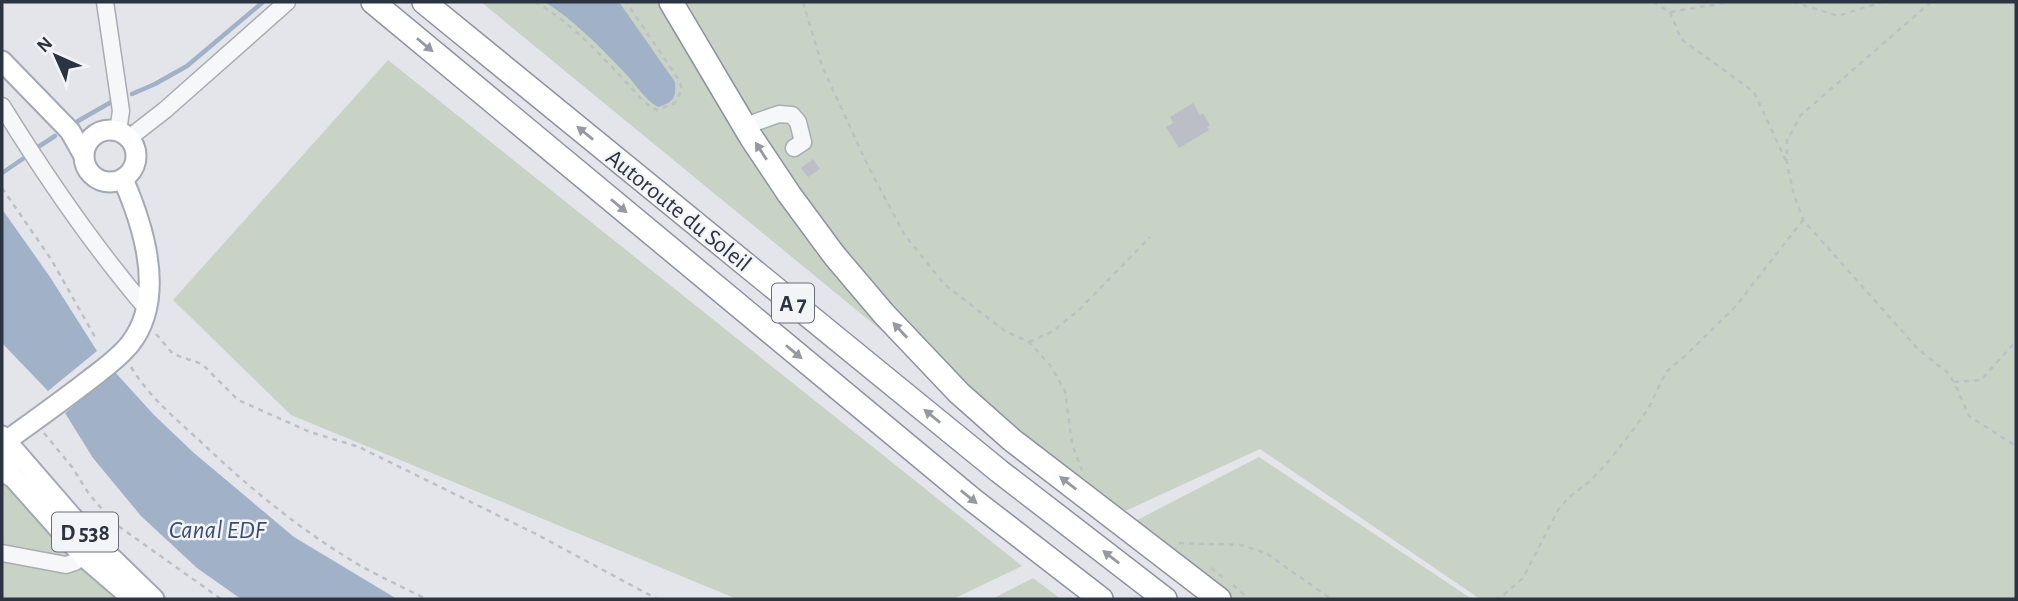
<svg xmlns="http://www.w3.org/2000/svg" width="2018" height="601" font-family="'Alegreya Sans',sans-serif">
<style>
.green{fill:#c8d3c5}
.water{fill:#a1b1c7}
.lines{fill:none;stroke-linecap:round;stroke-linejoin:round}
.stream{stroke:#a1b1c7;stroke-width:4.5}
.building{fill:#bbbec7}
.minor-casing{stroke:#a8acb4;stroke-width:19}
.major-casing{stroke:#a3a9b5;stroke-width:23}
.highway-casing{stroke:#8c92a0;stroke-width:26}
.path{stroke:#bdc0c5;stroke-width:2.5;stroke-dasharray:5 5;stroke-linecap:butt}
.minor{stroke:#f6f7f9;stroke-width:16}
.major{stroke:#fff;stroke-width:19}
.highway{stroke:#fff;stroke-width:23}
.oneway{fill:#9699a0}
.labels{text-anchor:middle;stroke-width:5;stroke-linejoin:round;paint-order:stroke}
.shield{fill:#f3f4f8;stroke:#686d78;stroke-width:2}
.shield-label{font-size:23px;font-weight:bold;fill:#2c3341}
.street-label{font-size:24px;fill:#2c3341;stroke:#f3f4f8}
.water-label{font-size:26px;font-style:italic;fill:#394f72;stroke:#f3f4f8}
</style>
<rect width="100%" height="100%" fill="#e3e5ea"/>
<g class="green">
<polygon points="481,2 2016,2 2016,599 1480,599 1260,449 1110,518"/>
<polygon points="388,60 1022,566 953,599 737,599 291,415 173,300"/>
<polygon points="1259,457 1472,599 1206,599 1112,533"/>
<polygon points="2,476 19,496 118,599 2,599"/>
<polygon points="1033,578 1061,599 992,599"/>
</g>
<g class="water">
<path d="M 545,2 L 619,2 L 675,82 C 676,98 674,102 658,107 C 643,98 636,84 624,72 C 600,47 574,20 545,2 Z"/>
<polygon points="2,209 50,277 97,351 48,391 2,343"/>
<polygon points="115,372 154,415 194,453 294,537 397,599 241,599 197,568 141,516 93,458 65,413"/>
</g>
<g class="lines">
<g class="stream">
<polyline points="132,94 155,84 187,66 263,2"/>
<polyline points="78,121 113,101"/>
<polyline points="35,149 55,136"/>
<polyline points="2,173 27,156"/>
</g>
</g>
<g class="building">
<polygon points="1193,103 1200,115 1203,113 1210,125 1207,127 1209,130 1179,148 1166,127 1173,123 1170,117"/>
<polygon points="813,159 820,169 808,177 801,168"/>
</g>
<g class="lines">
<g class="minor-casing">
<g id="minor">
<polyline points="105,2 121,111 118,131"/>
<path d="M 2,106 C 46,177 93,246 147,309"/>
<polyline points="745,126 779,114 792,115 798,122 803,142 794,148"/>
<polyline points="129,138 165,110 287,2"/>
<polyline points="2,553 66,565 75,562 89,549"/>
</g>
</g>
<g class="major-casing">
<g id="major">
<polyline points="2,61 70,131 83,154"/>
<circle cx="110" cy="156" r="26"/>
<polyline points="2,436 86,533 154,599"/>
<polyline points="2,465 83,556 133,599"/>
<path d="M 10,476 L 5,458 L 6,441 C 34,421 62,401 89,380 C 103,369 119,358 130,344 C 166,298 144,227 123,179"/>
</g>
</g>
<g class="highway-casing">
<g id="highway">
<polyline points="373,2 973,500 1101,599"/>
<polyline points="424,2 999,471 1165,599"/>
<polyline points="671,2 751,137 789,194 834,255 884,314 959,393 1012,440 1219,599"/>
</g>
</g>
<g class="path">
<path d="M 535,2 C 569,21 599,53 625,81 C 636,92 643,104 657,110 L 675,103 L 682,89 L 679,80 L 626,2"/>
<polyline points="803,2 822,66 868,166 904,234 944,284 1005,331 1029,342 1050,365 1065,391 1072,444 1082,470"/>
<polyline points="1653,2 1670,12 1731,2"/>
<polyline points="1793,2 1838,16 1882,2"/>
<polyline points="1931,2 1801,115 1787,140 1787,164 1794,195 1803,220 1918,349 1948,373 1954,382 1969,416 2016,446"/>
<polyline points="1670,12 1681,39 1754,92 1786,161"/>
<polyline points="2,188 51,259 95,337"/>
<polyline points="156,334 173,354 202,364 238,400 310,432 359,447 536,534 657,599"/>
<polyline points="1029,342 1053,331 1080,309 1150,237"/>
<path d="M 131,367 C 150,398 174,417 200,441 C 245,484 293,524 346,557 C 371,573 399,585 426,599"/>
<polyline points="1954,382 1981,380 2016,341"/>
<polyline points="44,433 72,467 89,494 114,523 221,599"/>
<polyline points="1179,543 1241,545 1266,553 1331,599"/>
<polyline points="1211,568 1225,579"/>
<polyline points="1233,585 1249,599"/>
<polyline points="1495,599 1500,598 1523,578 1558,510 1568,498 1589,482 1608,462 1633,430 1648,409 1666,372 1685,356 1735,307 1803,220"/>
</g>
<use href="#minor" class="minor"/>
<use href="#major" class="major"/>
<use href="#highway" class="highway"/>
</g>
<defs><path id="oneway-solid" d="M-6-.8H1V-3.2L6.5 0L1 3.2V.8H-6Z" transform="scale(1.75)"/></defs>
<g class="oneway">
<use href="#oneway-solid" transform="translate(425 45) rotate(40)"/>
<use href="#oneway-solid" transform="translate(585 133) rotate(-141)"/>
<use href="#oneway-solid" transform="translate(761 151) rotate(-123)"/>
<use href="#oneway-solid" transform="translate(619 206) rotate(40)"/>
<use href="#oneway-solid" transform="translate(900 330) rotate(-133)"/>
<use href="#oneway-solid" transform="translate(794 352) rotate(40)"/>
<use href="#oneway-solid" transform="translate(932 416) rotate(-141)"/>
<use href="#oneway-solid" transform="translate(1068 483) rotate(-142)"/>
<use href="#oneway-solid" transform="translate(969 497) rotate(39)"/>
<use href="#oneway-solid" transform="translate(1111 557) rotate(-142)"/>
</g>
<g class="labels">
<g class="shield">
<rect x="772" y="283.5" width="42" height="39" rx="5"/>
<rect x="52" y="512.5" width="66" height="39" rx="5"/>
</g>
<g class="shield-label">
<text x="793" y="311">A 7</text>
<text x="85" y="540">D 538</text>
</g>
<g class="street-label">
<text transform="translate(679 210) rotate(39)" y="8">Autoroute du Soleil</text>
</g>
<g class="water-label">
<text x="217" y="538">Canal EDF</text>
</g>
</g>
<rect width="2018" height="601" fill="none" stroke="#2c3341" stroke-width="7"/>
<g transform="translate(56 56) rotate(315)" stroke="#f3f4f8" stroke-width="5" paint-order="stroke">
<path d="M0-5L12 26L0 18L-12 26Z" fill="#2c3341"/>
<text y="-10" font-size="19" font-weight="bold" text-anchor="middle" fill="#2c3341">N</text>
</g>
</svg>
